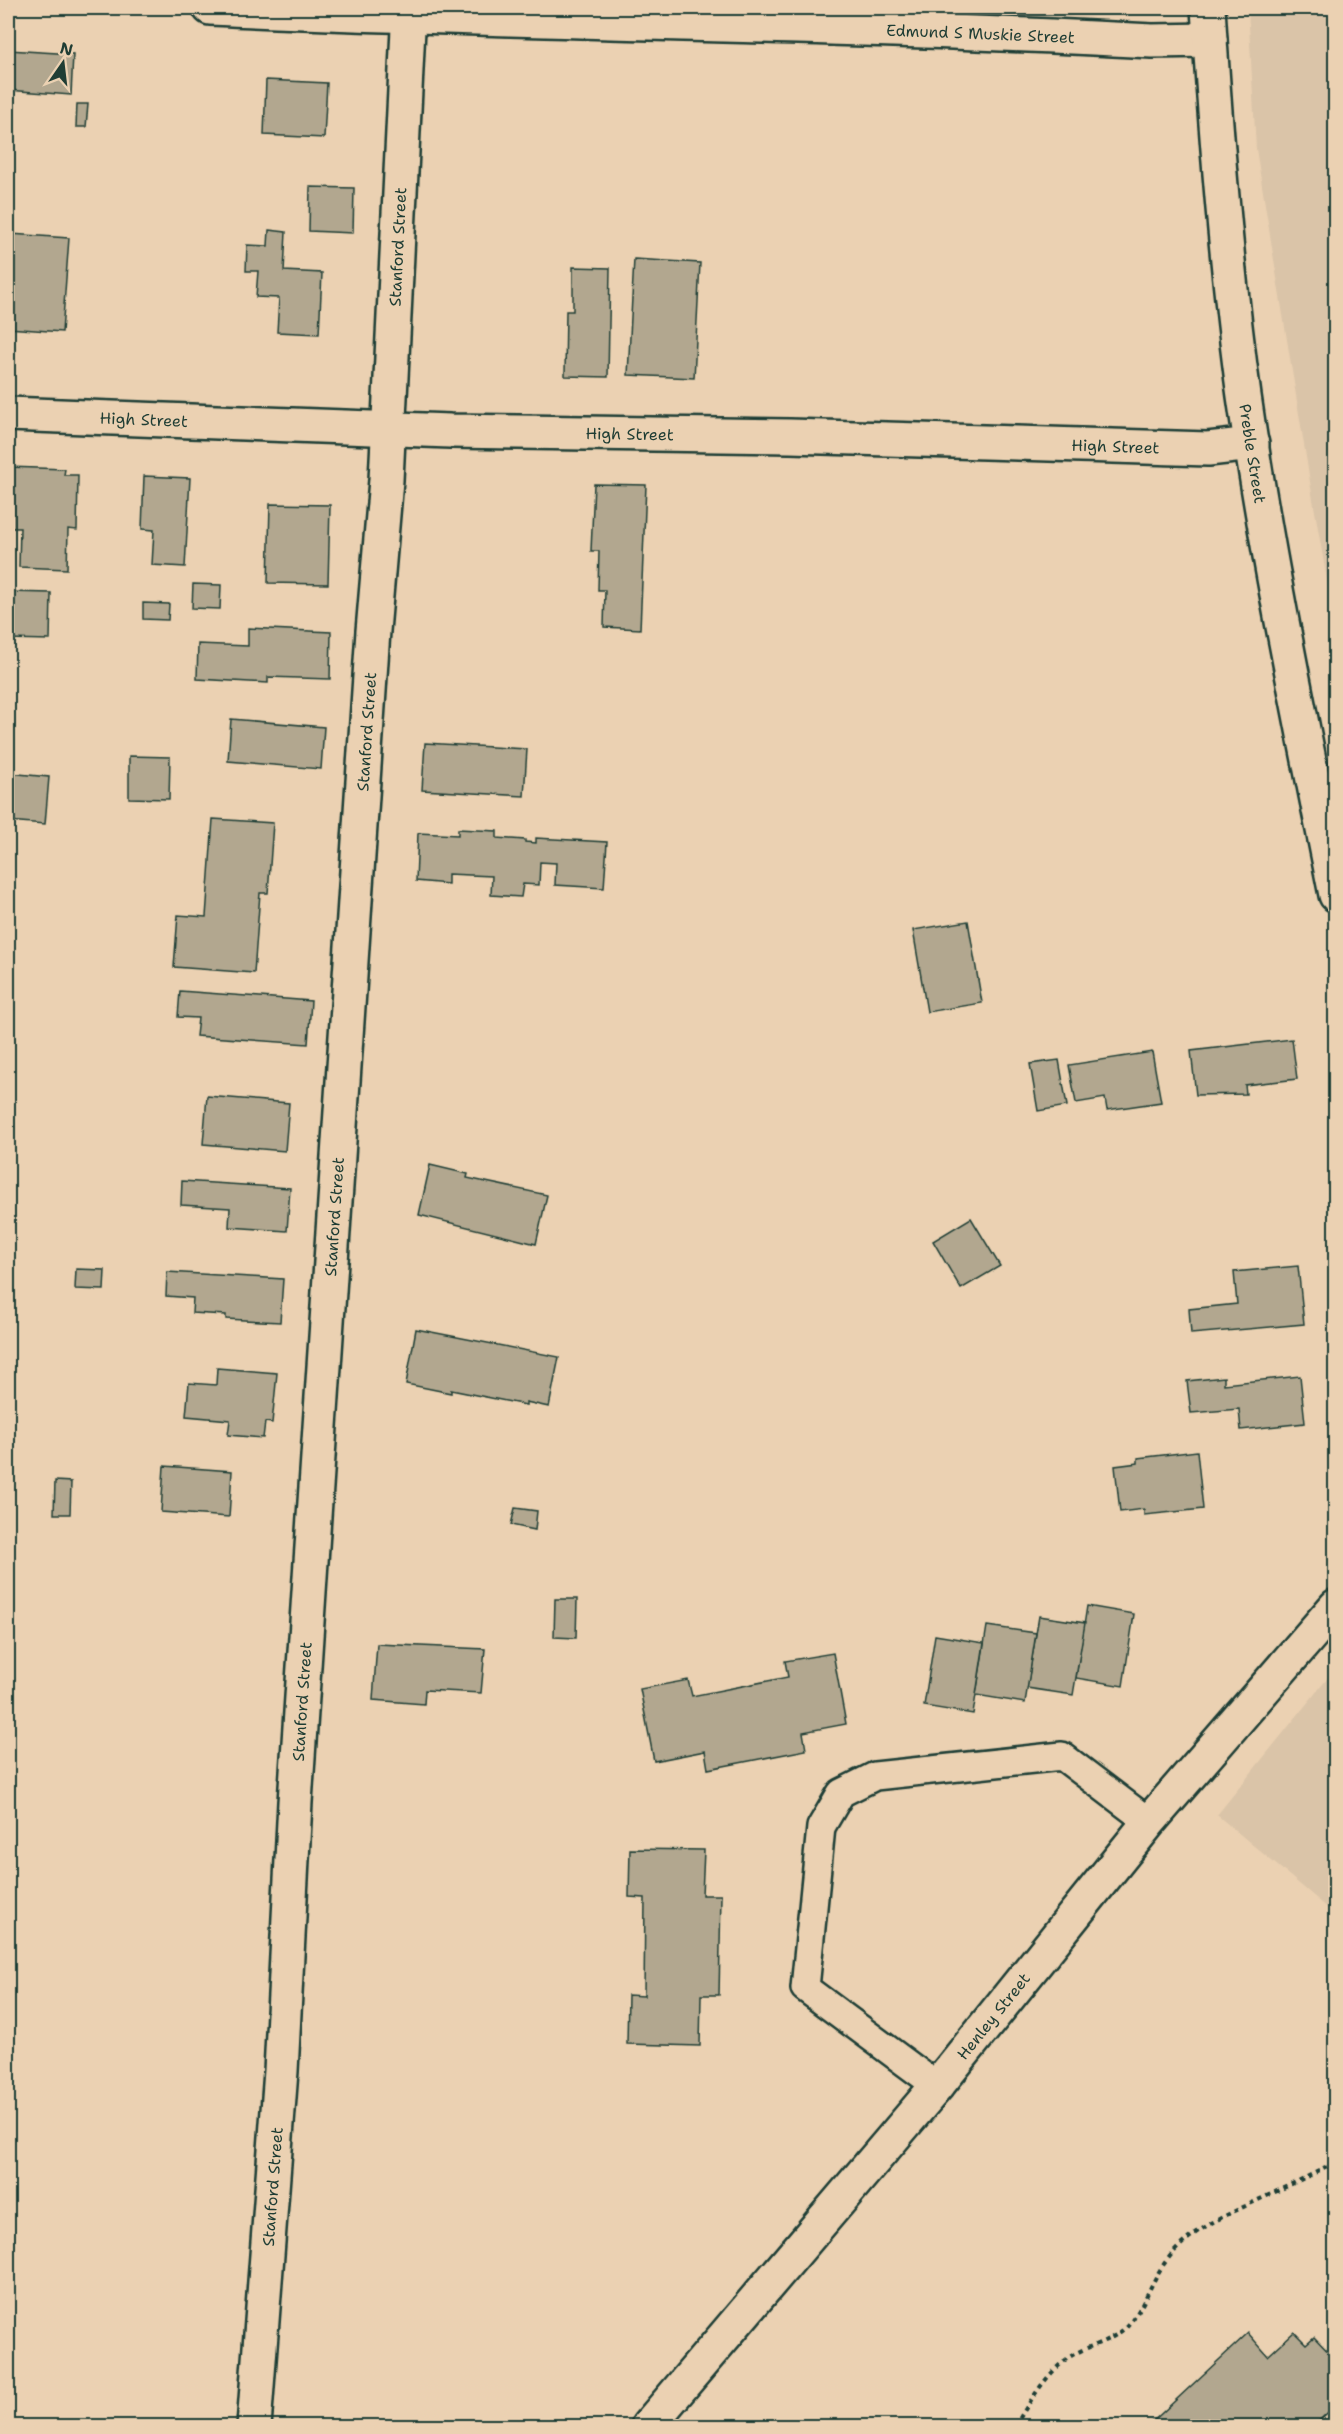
<svg xmlns="http://www.w3.org/2000/svg" width="1343" height="2434" font-family="'Shantell Sans',sans-serif">
<style>
.built{fill:#dac4a8}
.building{fill:#b2a78f;stroke:#1f3d34;stroke-width:1.5}
.lines{fill:none;stroke-linecap:round;stroke-linejoin:round}
.service-casing{stroke:#1f3d34;stroke-width:32}
.minor-casing{stroke:#1f3d34;stroke-width:38}
.path{stroke:#1f3d34;stroke-width:4;stroke-dasharray:4.5 4.5;stroke-linecap:butt}
.service{stroke:#ebd1b2;stroke-width:27}
.minor{stroke:#ebd1b2;stroke-width:33}
.labels{text-anchor:middle;stroke-width:6;stroke-linejoin:round;paint-order:stroke}
.street-label{font-size:16px;fill:#1f3d34;stroke:#ebd1b2}
</style>
<rect width="100%" height="100%" fill="#ebd1b2"/>
<filter id="ink" filterUnits="userSpaceOnUse"><feTurbulence type="fractalNoise" baseFrequency=".0167" numOctaves="2"/><feDisplacementMap in="SourceGraphic" scale="12" xChannelSelector="R" yChannelSelector="G"/><feConvolveMatrix kernelMatrix="1 2 1 2 8 2 1 2 1" color-interpolation-filters="sRGB"/></filter>
<g filter="url(#ink)">
<g class="built">
<polygon points="1248,8 1335,8 1335,626 1313,500 1256,149"/>
<polygon points="1335,1669 1335,1914 1217,1815"/>
</g>
<g class="building">
<polygon points="8,50 73,54 71,95 8,90"/>
<polygon points="266,80 327,83 324,138 264,135"/>
<polygon points="77,104 88,104 86,127 76,127"/>
<polygon points="310,187 354,188 353,233 309,231"/>
<polygon points="269,230 286,232 284,271 322,273 319,334 277,332 279,298 256,297 258,271 246,271 247,245 268,246"/>
<polygon points="10,234 69,238 62,332 8,328"/>
<polygon points="634,259 700,263 694,378 628,375"/>
<polygon points="573,267 610,268 608,377 565,376 566,311 573,311"/>
<polygon points="8,467 65,469 64,475 78,475 77,530 68,529 67,569 19,567 20,528 8,528"/>
<polygon points="144,476 190,478 185,567 152,565 154,530 142,529"/>
<polygon points="594,484 646,485 640,629 604,627 605,590 598,590 599,551 591,551"/>
<polygon points="270,504 330,505 328,584 268,583"/>
<polygon points="193,584 221,585 220,609 192,608"/>
<polygon points="8,592 51,593 50,640 8,639"/>
<polygon points="143,603 169,604 168,620 143,619"/>
<polygon points="248,628 331,632 330,679 268,677 268,683 197,679 198,644 248,646"/>
<polygon points="231,719 324,727 321,769 228,761"/>
<polygon points="425,743 527,749 524,796 422,790"/>
<polygon points="129,756 170,757 169,799 129,798"/>
<polygon points="8,773 49,777 45,824 8,821"/>
<polygon points="213,819 273,823 268,893 260,893 254,973 174,967 178,915 206,917"/>
<polygon points="458,829 497,831 497,838 525,840 525,842 536,843 536,838 607,842 604,888 555,885 556,863 540,862 539,885 523,884 521,897 491,895 492,876 448,874 448,884 416,881 418,833 458,835"/>
<polygon points="968,921 982,1003 927,1012 913,930"/>
<polygon points="180,991 311,1001 308,1044 196,1036 198,1018 178,1017"/>
<polygon points="1292,1039 1297,1079 1245,1085 1246,1094 1196,1095 1191,1051"/>
<polygon points="1152,1052 1161,1102 1107,1110 1105,1098 1076,1103 1069,1065"/>
<polygon points="1059,1060 1067,1106 1038,1111 1030,1064"/>
<polygon points="207,1096 289,1103 285,1151 203,1144"/>
<polygon points="430,1165 468,1174 467,1178 547,1195 536,1244 419,1215"/>
<polygon points="182,1181 290,1188 287,1231 229,1227 230,1208 181,1205"/>
<polygon points="971,1218 1000,1266 961,1289 933,1241"/>
<polygon points="1298,1266 1304,1324 1191,1334 1189,1309 1237,1304 1234,1272"/>
<polygon points="76,1269 105,1270 104,1290 75,1289"/>
<polygon points="167,1272 283,1279 280,1322 226,1319 226,1315 192,1313 193,1298 166,1296"/>
<polygon points="416,1329 559,1357 549,1407 526,1402 526,1405 451,1390 451,1393 406,1384"/>
<polygon points="217,1368 277,1373 272,1423 265,1422 263,1438 228,1435 230,1420 186,1416 189,1383 216,1385"/>
<polygon points="1300,1376 1305,1423 1241,1430 1239,1409 1191,1413 1187,1381 1224,1377 1224,1384"/>
<polygon points="1197,1451 1203,1509 1144,1515 1144,1509 1120,1512 1115,1466 1138,1463 1138,1458"/>
<polygon points="164,1466 232,1471 229,1517 161,1512"/>
<polygon points="55,1481 71,1482 70,1514 54,1514"/>
<polygon points="515,1508 537,1511 535,1530 511,1525"/>
<polygon points="555,1599 577,1599 576,1638 554,1637"/>
<polygon points="1087,1606 1134,1614 1123,1686 1076,1678"/>
<polygon points="1039,1616 1085,1623 1073,1695 1027,1688"/>
<polygon points="987,1626 1036,1633 1025,1703 976,1695"/>
<polygon points="935,1635 984,1643 973,1714 924,1706"/>
<polygon points="377,1644 485,1649 481,1693 425,1690 424,1704 373,1700"/>
<polygon points="833,1653 846,1724 803,1732 806,1750 708,1769 705,1751 654,1761 640,1689 688,1680 692,1696 788,1677 785,1661"/>
<polygon points="630,1849 704,1850 702,1895 721,1895 719,1995 701,1995 700,2046 627,2044 628,1995 644,1996 645,1898 629,1897"/>
<polygon points="1294,2332 1306,2344 1314,2337 1336,2360 1336,2405 1313,2426 1148,2426 1248,2333 1268,2356"/>
</g>
<g class="lines">
<g class="service-casing">
<polyline id="service" points="937,2086 805,1988 821,1827 841,1793 875,1776 1062,1756 1149,1822"/>
</g>
<g class="minor-casing">
<g id="minor">
<path id="s1" d="M 210,8 C 524,23 838,24 1152,41 L 1210,40"/>
<path id="s2" d="M 1208,8 C 1216,137 1226,267 1244,396 C 1268,563 1303,729 1336,895"/>
<path id="s3" d="M 8,414 L 450,431 L 790,436 L 1208,449 L 1252,444"/>
<path id="s4" d="M 254,2426 L 281,2071 L 295,1802 L 373,631 L 386,480 L 409,8"/>
<path id="s5" d="M 648,2426 L 937,2086 L 1149,1822 L 1336,1606"/>
</g>
</g>
<path class="path" d="M 1015,2426 C 1029,2403 1045,2375 1068,2358 C 1085,2346 1108,2343 1124,2329 C 1145,2309 1150,2281 1167,2260 C 1190,2230 1225,2216 1258,2200 C 1284,2188 1310,2175 1336,2163"/>
<use href="#service" class="service"/>
<use href="#minor" class="minor"/>
</g>
</g>
<g class="labels">
<g class="street-label">
<text dy="6" stroke="none"><textPath href="#s1" startOffset="771">Edmund S Muskie Street</textPath></text>
<text dy="6" stroke="none"><textPath href="#s4" startOffset="2184">Stanford Street</textPath></text>
<text dy="6" stroke="none"><textPath href="#s3" startOffset="136">High Street</textPath></text>
<text dy="6" stroke="none"><textPath href="#s3" startOffset="622">High Street</textPath></text>
<text dy="6" stroke="none"><textPath href="#s3" startOffset="1108">High Street</textPath></text>
<text dy="6" stroke="none"><textPath href="#s2" startOffset="448">Preble Street</textPath></text>
<text dy="6" stroke="none"><textPath href="#s4" startOffset="1698">Stanford Street</textPath></text>
<text dy="6" stroke="none"><textPath href="#s4" startOffset="1212">Stanford Street</textPath></text>
<text dy="6" stroke="none"><textPath href="#s4" startOffset="726">Stanford Street</textPath></text>
<text dy="6" stroke="none"><textPath href="#s5" startOffset="536">Henley Street</textPath></text>
<text dy="6" stroke="none"><textPath href="#s4" startOffset="240">Stanford Street</textPath></text>
</g>
</g>
<rect width="1343" height="2434" fill="none" stroke="#ebd1b2" stroke-width="30"/>
<rect x="15" y="15" width="1313" height="2404" fill="none" stroke="#1f3d34" stroke-width="2" filter="url(#ink)"/>
<g transform="translate(63 63) rotate(14)" stroke="#ebd1b2" stroke-width="4.5" paint-order="stroke">
<path d="M0-4.5L10 22L0 15L-10 22Z" fill="#1f3d34"/>
<text y="-9" font-size="16" font-weight="bold" text-anchor="middle" fill="#1f3d34">N</text>
</g>
</svg>
